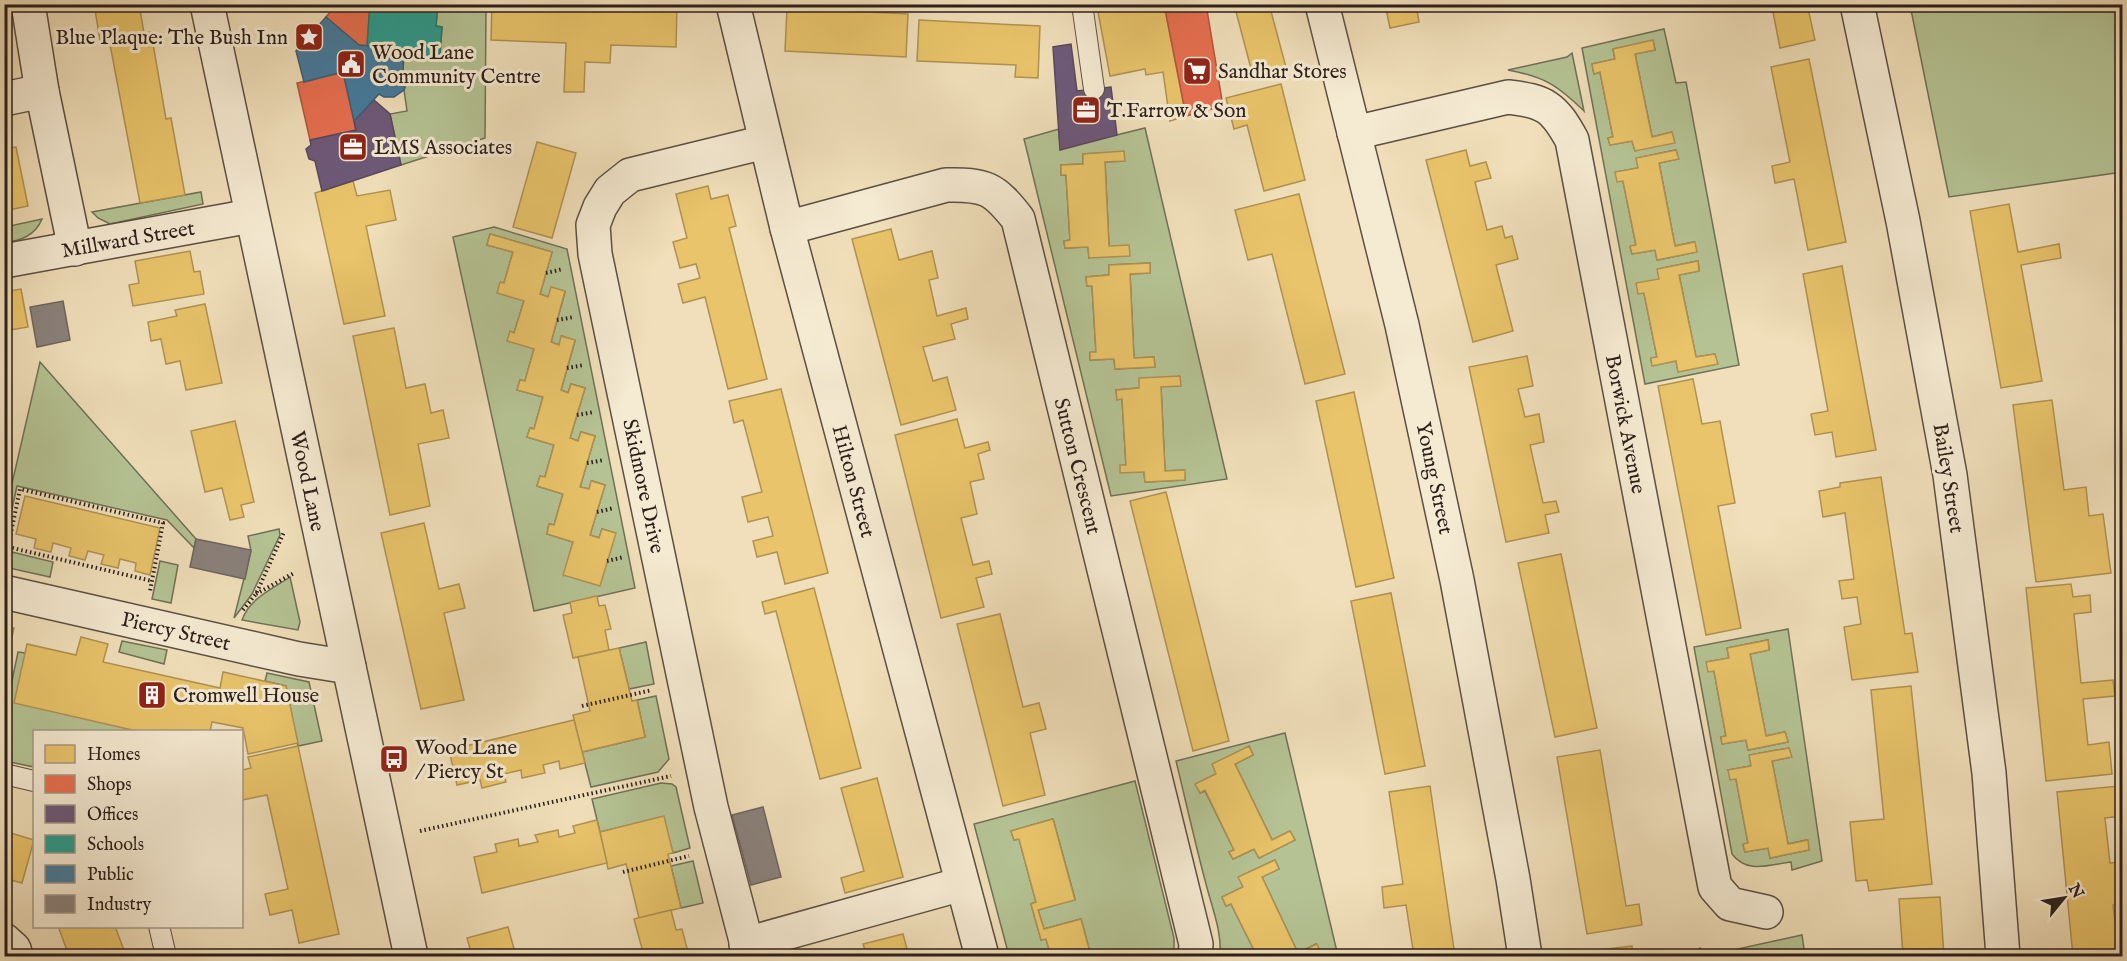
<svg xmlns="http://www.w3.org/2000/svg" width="2127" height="961" font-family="'IM FELL English',serif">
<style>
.green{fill:#b5c394;stroke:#707157;stroke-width:1.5;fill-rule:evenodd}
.homes{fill:#e9c46a;stroke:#b09252;stroke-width:1.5}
.shops{fill:#e76f51;stroke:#af5740;stroke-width:1.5}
.offices{fill:#6d597a;stroke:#59485d;stroke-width:1.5}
.schools{fill:#2a9d8f;stroke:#2a776c;stroke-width:1.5}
.public{fill:#457b9d;stroke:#3d5f76;stroke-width:1.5}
.industry{fill:#8a817c;stroke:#6e645f;stroke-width:1.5}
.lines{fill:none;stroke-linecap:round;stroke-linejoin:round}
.service-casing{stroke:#5c4f42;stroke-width:22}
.minor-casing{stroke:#5c4f42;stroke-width:36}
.tertiary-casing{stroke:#5c4f42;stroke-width:36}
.path{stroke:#2b1f1a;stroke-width:4;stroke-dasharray:1.5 3;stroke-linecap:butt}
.service{stroke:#f5ead2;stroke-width:20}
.minor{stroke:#f5ead2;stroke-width:33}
.tertiary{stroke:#f5ead2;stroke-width:33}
.labels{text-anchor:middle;stroke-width:6;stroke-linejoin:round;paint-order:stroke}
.poi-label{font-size:21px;fill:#2b1f1a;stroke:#f5ead2;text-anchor:start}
.street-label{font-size:21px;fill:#2b1f1a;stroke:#f5ead2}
</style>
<rect width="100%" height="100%" fill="#f0dfba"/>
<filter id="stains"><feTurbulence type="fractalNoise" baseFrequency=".00333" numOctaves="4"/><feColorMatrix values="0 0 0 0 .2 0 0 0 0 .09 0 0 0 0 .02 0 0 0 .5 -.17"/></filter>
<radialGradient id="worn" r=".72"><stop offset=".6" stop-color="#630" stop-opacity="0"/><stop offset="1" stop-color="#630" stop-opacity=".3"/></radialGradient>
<g class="green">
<polygon points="438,5 486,6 485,138 401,165 390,114 407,111 404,90 407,80 403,69 404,58 431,60 440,54 442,27 436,26"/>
<polygon points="1910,5 2122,5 2122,172 1949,197"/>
<path d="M 1664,29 L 1676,83 L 1686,82 L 1739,365 L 1645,384 L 1582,48 ZM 1653,41 L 1655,50 L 1635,54 L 1652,137 L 1672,132 L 1635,151 L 1632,141 L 1610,145 L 1608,138 L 1613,137 L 1600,72 L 1594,74 L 1592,64 L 1615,59 L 1613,49 ZM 1676,150 L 1678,159 L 1659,163 L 1675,246 L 1694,242 L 1696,252 L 1657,260 L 1655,250 L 1632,254 L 1630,247 L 1636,245 L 1623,181 L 1616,172 L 1638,168 L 1637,158 ZM 1698,261 L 1699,271 L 1679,275 L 1696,357 L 1715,354 L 1717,364 L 1678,371 L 1676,361 L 1652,365 L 1651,358 L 1657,357 L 1644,293 L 1659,279 L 1658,269 Z"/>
<path d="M 1572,53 L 1584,111 C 1557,85 1545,77 1508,70 L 1567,57 Z"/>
<path d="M 1145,128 L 1227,479 L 1111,496 L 1024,139 L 1059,129 L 1060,149 ZM 1124,152 L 1124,161 L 1105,162 L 1109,246 L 1089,258 L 1088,247 L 1065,248 L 1064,241 L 1070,240 L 1066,175 L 1061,175 L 1061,165 L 1083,164 L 1083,154 ZM 1150,263 L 1150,273 L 1130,274 L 1134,358 L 1154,357 L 1155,367 L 1115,369 L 1114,359 L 1090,360 L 1090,353 L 1096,352 L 1092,286 L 1087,286 L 1086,277 L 1109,275 L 1109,265 ZM 1180,376 L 1161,387 L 1165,471 L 1184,470 L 1185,480 L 1145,482 L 1144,472 L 1120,466 L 1126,465 L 1122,399 L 1117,399 L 1116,390 L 1139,388 Z"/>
<polygon points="201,192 203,204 110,224 98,218 92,212"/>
<path d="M 42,219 C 35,236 21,240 5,243 L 5,227 Z"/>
<path d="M 494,227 L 567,249 L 635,588 L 534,611 L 453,237 ZM 490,234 L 552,252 L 540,294 L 548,297 L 565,292 L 551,342 L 559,345 L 562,336 L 575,341 L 561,390 L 568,393 L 571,384 L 585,388 L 570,438 L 578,441 L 581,432 L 595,436 L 580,487 L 589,489 L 592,481 L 605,485 L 590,535 L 599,538 L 602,529 L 615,533 L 564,575 L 573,542 L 547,534 L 549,524 L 554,525 L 563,494 L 537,486 L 540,476 L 545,477 L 554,445 L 527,437 L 530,428 L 534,429 L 543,397 L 517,390 L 520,380 L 525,381 L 534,349 L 510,332 L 514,333 L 524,301 L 504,283 L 513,252 L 487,245 Z"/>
<polygon points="40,362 196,539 194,548 167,520 17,486 7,532 5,532 5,514"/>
<polygon points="279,529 280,535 252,594 234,618 251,551 248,536"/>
<polygon points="12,552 53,562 50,577 9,568"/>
<polygon points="160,561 178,565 171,603 152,599"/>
<path d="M 290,577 L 300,622 L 298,630 L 242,620 C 249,599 272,589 290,577 Z"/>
<path d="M 1788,629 L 1822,861 L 1792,870 L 1791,862 C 1768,865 1747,874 1732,854 L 1694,647 ZM 1768,640 L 1769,650 L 1750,654 L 1766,736 L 1785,732 L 1788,742 L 1748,750 L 1746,740 L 1722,744 L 1721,737 L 1726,736 L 1714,671 L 1707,662 L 1729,658 L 1727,648 ZM 1789,748 L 1791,757 L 1772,761 L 1788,844 L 1807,840 L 1809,850 L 1770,858 L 1768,848 L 1745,852 L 1743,845 L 1748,843 L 1736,779 L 1728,770 L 1751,766 L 1750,755 Z"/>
<polygon points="122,641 167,650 164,664 119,652"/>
<polygon points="646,642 654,684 629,689 619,648"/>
<polygon points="18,652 25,653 140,731 34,732 34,767 5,761 5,714"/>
<polygon points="267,673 309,682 322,741 298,746 286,686 265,681"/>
<polygon points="656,696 669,759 658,772 591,787 582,752 645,737 637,700"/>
<path d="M 1285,733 L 1338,956 L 1315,956 L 1321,953 L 1316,944 L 1298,953 L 1262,877 L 1279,869 L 1275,860 L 1239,877 L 1243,887 L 1222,897 L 1226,906 L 1231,904 L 1257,956 L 1220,956 C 1222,931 1212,908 1206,884 C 1195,843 1186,802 1176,761 ZM 1249,746 L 1253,755 L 1235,764 L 1272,840 L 1290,831 L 1295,840 L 1259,858 L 1254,849 L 1233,859 L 1229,852 L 1234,850 L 1205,791 L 1200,793 L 1196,784 L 1216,774 Z"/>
<polygon points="1135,781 1174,938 1174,956 1091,956 1081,919 1044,929 1038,910 1075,899 1053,819 1011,831 1014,840 1019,839 1036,902 1031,904 1041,940 1046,939 1051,956 1009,956 974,824"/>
<polygon points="661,783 672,784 676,787 690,848 673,853 663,817 600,832 592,799"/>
<polygon points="693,861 703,903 681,908 671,866"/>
<polygon points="1802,935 1805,956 1788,956 1787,953 1777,955 1777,956 1694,956 1700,948 1706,956"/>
</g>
<g class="homes">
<polygon points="94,4 139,4 144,33 151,32 166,119 171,118 185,195 140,203 109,39 100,40"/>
<polygon points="492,4 677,5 676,47 611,45 610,63 585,62 584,92 564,92 566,43 491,40"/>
<polygon points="1134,4 1164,4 1186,116 1170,121 1163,72 1146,75 1145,69 1110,76 1098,12"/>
<polygon points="1234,4 1269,4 1287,71 1254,80"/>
<polygon points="1385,4 1416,4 1419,22 1390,28"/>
<polygon points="1783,4 1807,4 1815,40 1780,48 1772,7"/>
<polygon points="787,8 908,14 906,57 785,51"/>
<polygon points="919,20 1040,26 1038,78 1015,77 1016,65 917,61"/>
<polygon points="1653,40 1655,50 1635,54 1652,137 1672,132 1675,143 1635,151 1632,141 1610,145 1608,138 1613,137 1600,72 1594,74 1592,64 1615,59 1613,49"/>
<polygon points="1809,59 1846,242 1808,250 1794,179 1775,183 1772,166 1790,162 1771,67"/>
<polygon points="1281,84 1305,180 1264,191 1247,125 1234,129 1226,98"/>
<polygon points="537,142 576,153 552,238 513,227"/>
<polygon points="16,147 28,206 4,211 4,149"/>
<polygon points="1466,150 1470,166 1486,162 1491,178 1475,182 1487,230 1502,226 1505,238 1512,236 1518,259 1496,265 1513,331 1473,342 1426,160"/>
<polygon points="1676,150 1679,159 1659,163 1675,246 1695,242 1697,252 1657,260 1655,250 1632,254 1630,246 1636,245 1623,181 1617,182 1615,172 1638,168 1636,158"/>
<polygon points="1124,151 1125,161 1105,162 1109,246 1129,245 1130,256 1089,258 1088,247 1065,248 1064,241 1070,240 1066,175 1061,175 1061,165 1083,164 1083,154"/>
<polygon points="353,181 357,196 390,190 396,220 366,226 385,316 344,324 315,193"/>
<polygon points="708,186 711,199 728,195 736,226 729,228 767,379 728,389 705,297 683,303 678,284 700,278 696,264 680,268 673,242 687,238 676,194"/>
<polygon points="1299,194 1345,374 1305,384 1272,254 1248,260 1235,210"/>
<polygon points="2009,204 2018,252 2059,244 2061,258 2021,265 2042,381 2001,388 1970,211"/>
<polygon points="891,229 899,260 932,251 938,278 929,280 937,316 966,308 968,319 951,324 955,339 923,347 933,381 947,377 956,410 901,425 852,239"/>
<polygon points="490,234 552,252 540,294 548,297 551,287 565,291 551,342 559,345 561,336 575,340 561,390 568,393 571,384 585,388 570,438 578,441 581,432 595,436 580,487 589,489 591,481 605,485 590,535 599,538 602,529 616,533 600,586 563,575 573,542 547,534 549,524 554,525 563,494 537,486 540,476 545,477 554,445 527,437 530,428 534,429 543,397 517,390 520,380 525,381 534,349 507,341 510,331 514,333 524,301 497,293 500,282 504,283 513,252 487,245"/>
<polygon points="190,251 194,272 200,271 204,294 133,306 129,285 139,283 135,261"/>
<polygon points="1698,261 1699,271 1679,275 1696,357 1715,354 1718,364 1678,372 1676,361 1652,366 1651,358 1657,357 1644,293 1638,294 1636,283 1659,279 1657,269"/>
<polygon points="1150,263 1150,273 1130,274 1134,358 1154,357 1155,367 1115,369 1114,359 1090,360 1090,352 1096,352 1092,286 1087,286 1086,277 1109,275 1109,265"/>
<polygon points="1842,266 1876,450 1836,457 1832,432 1815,435 1811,414 1828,411 1803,274"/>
<polygon points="21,289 28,327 4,331 4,292"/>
<polygon points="205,304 222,383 186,390 180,361 166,364 161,339 151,341 148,322 177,316 175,310"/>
<polygon points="394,328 406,388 425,384 431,413 443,410 449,438 418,444 430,506 390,515 353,336"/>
<polygon points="1527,356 1533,386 1518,389 1525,417 1539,414 1544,442 1530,445 1543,503 1556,501 1559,512 1545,515 1549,533 1506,542 1469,367"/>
<polygon points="1180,376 1181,386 1161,387 1165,471 1185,470 1185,480 1145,482 1144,472 1120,473 1120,465 1126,465 1122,399 1117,400 1116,390 1139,388 1139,378"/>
<polygon points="1693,379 1702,424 1720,421 1735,503 1718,506 1741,628 1706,635 1658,386"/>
<polygon points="781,389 828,573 785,584 777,552 757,557 753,541 773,536 768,517 748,522 742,497 762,492 743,420 734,423 729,401"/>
<polygon points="1354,392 1394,578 1356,587 1316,401"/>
<polygon points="2052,400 2064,490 2086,487 2089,516 2103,514 2111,573 2036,582 2013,405"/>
<polygon points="957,419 965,448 988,442 990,450 978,454 984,479 970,482 977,514 961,518 973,565 989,561 992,574 976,578 984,607 941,618 895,435"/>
<polygon points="235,421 254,502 241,505 244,517 230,520 222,488 205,492 191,431"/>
<polygon points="1881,477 1905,634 1912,633 1918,672 1852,680 1844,627 1861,624 1857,597 1842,599 1839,581 1854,579 1845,513 1823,517 1819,491 1840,487 1840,483"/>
<polygon points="1166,492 1229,741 1193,751 1130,501"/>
<polygon points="25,496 160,528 150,575 135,571 136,563 120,559 118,568 101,564 104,555 88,551 85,560 69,556 71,548 53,543 51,552 34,548 36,539 16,534"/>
<polygon points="424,523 439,589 459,584 465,608 444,613 464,700 421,709 381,533"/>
<polygon points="1561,554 1597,728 1555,737 1518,563"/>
<polygon points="2071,584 2073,597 2090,595 2091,612 2074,614 2081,683 2113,680 2115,696 2083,699 2088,745 2109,742 2112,774 2046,781 2026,588"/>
<polygon points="814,588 861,768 820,779 776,611 765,614 762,602"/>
<polygon points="1391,593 1425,766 1385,774 1351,601"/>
<polygon points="597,596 599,606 605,605 611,629 605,630 609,650 573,658 563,615 572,613 570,602"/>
<polygon points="1000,614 1023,707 1039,703 1046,729 1030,733 1045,795 1003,806 957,624"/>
<polygon points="4,626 14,628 4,671"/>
<polygon points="81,637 108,644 103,662 220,688 223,672 286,686 298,743 248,754 243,728 212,722 210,732 141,732 14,703 27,644 76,655"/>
<polygon points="1768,640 1769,650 1750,654 1766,736 1785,732 1788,742 1748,750 1746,740 1722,744 1721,737 1726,736 1714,671 1708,672 1706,662 1729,658 1727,648"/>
<polygon points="619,648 632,701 637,700 645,737 582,752 573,715 590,711 578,657"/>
<polygon points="1911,686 1932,884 1869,891 1867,880 1856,881 1850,822 1884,819 1871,690"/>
<polygon points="574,720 585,763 560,769 559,761 543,765 545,773 522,778 521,770 504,774 506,782 482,788 480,780 457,785 449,750"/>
<polygon points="298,746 339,934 299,943 292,910 270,915 265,894 288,889 267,795 242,800 242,770 251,768 248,757"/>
<polygon points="1249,746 1253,755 1235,764 1272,840 1290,831 1295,840 1259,858 1254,849 1233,859 1229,852 1234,850 1205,790 1200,793 1195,784 1216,774 1212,764"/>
<polygon points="1789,748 1792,757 1772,761 1788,844 1808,840 1809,850 1770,858 1768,848 1745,852 1743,844 1748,843 1736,779 1730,780 1728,770 1751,766 1749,755"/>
<polygon points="1600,750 1626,906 1639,904 1642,925 1587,934 1557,757"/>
<polygon points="877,778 903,877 845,893 841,878 864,871 841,788"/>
<polygon points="1430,786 1455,956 1414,956 1406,905 1384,908 1382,887 1403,884 1389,792"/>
<polygon points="2119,786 2121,816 2105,818 2110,863 2121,862 2122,904 2113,905 2115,922 2122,921 2122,956 2073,956 2057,792"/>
<polygon points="664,816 673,853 668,854 681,908 639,918 626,864 608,869 600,832"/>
<polygon points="1053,819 1075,900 1038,910 1044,929 1081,919 1091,956 1051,956 1046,939 1041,940 1031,904 1036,902 1019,839 1014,840 1011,831"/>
<polygon points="597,820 607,863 482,893 474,857 497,852 495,844 518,839 519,846 538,842 535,835 558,830 559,837 575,833 573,826"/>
<polygon points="4,831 34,840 22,883 4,878"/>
<polygon points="1275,860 1279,869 1262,877 1298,953 1317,944 1321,954 1315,956 1257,956 1231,904 1226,906 1222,897 1243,887 1238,877"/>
<polygon points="1940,897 1944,956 1903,956 1899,899"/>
<polygon points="671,910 676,930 682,929 688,952 668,956 644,956 634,919"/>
<polygon points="58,926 115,926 126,956 69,956"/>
<polygon points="508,927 516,956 472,956 467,938"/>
<polygon points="903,934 909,956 867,956 863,944"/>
<polygon points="1632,946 1633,956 1591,956 1590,951"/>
</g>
<g class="shops">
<polygon points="337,4 370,4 367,46 359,45 326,17"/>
<polygon points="1164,4 1206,4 1223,106 1186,116"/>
<polygon points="343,72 356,130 310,140 297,83"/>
</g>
<g class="offices">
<polygon points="1071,44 1077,91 1111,87 1117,135 1060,150 1053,47"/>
<polygon points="374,100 390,114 401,165 322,191 315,161 309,159 306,149 311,145 310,140 356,130 354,121"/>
</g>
<polygon class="schools" points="370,4 438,4 436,26 442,27 440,54 431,60 404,58 404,49 367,46"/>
<polygon class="public" points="326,17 359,45 404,49 403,69 407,80 404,90 394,97 384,97 379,94 354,121 343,72 304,82 296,51"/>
<g class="industry">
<polygon points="63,301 70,340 37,347 30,307"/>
<polygon points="196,539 251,550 245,579 190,567"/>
<polygon points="763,807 781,877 751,885 732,815"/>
</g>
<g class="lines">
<g class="service-casing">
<g id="service">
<polyline points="1082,4 1094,89"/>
<polyline points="4,774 34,781"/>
<polyline points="159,926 166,956"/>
</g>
</g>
<g class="minor-casing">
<g id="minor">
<polyline points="28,4 42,91 75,249"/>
<polyline points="733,4 787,228 982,956"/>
<polyline points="1322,4 1402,325 1457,580 1513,879 1525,956"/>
<polyline points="1857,4 1903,221 1950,475 1989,773 2003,956"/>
<polyline points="4,99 42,91"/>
<path d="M 1354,133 L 1508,97 C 1545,101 1554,107 1572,140 L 1715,887 L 1730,904 L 1766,912"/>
<path d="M 787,228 L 946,185 C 985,184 994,188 1018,219 L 1196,944 L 1195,956"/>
<polyline points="4,261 251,216"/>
<polyline points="4,592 299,659 349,667"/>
<polyline points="4,940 14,949 16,956"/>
<polyline points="746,944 962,884"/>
<polyline points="750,956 711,807 595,254 593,225 600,207 610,191 630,175 765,142"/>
</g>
</g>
<g class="tertiary-casing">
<polyline id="tertiary" points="207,4 411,956"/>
</g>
<g class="path">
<polyline points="546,273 563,269"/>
<polyline points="557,320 574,317"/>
<polyline points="567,368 584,365"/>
<polyline points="577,415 594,412"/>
<polyline points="587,463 604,460"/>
<polyline points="597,512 614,508"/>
<polyline points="8,547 152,581"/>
<polyline points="6,557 20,489 163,523 150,591"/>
<polyline points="607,561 624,557"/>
<polyline points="256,594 294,573"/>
<polyline points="243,610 256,594 284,532"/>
<polyline points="582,706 652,690"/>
<polyline points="420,831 671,776"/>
<polyline points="623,872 689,856"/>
</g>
<use href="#service" class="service"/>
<use href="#minor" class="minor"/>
<use href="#tertiary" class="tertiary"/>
</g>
<defs>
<g id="sight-square" transform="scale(1.5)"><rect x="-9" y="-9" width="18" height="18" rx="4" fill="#8f2418" stroke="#f5ead2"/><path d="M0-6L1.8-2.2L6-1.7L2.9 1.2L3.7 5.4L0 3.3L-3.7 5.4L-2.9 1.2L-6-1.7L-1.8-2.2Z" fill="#fff"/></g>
<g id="civic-square" transform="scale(1.5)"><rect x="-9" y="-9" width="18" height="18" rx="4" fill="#8f2418" stroke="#f5ead2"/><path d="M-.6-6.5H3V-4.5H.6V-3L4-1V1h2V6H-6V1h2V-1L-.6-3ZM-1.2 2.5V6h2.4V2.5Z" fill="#fff"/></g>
<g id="supermarket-square" transform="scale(1.5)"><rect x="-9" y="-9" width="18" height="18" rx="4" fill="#8f2418" stroke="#f5ead2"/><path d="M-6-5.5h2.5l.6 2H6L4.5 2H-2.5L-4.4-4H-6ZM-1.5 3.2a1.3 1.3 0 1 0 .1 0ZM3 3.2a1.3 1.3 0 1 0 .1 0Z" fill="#fff"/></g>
<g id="office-square" transform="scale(1.5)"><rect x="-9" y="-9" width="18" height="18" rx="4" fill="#8f2418" stroke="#f5ead2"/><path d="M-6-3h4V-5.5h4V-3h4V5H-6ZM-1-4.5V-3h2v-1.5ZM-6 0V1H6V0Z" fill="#fff"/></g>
<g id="building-square" transform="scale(1.5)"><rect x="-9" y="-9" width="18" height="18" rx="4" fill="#8f2418" stroke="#f5ead2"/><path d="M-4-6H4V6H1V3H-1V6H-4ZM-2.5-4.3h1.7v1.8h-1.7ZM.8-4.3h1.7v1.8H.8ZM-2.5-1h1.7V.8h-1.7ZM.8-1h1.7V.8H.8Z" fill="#fff"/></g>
<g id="bus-square" transform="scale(1.5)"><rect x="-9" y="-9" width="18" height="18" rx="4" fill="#8f2418" stroke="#f5ead2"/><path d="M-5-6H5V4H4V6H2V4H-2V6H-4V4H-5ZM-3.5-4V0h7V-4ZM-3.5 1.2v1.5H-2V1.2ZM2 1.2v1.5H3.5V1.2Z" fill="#fff"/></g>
</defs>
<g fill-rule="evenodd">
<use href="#sight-square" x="309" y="37"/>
<use href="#civic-square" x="351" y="64"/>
<use href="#supermarket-square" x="1197" y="71"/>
<use href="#office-square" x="1086" y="110"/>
<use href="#office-square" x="353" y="147"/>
<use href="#building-square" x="152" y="695"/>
<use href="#bus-square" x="394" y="759"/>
</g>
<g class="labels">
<g class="poi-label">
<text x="288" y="44" text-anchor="end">Blue Plaque: The Bush Inn</text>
<text x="372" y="59">Wood Lane<tspan x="372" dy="24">Community Centre</tspan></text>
<text x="1218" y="78">Sandhar Stores</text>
<text x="1107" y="117">T.Farrow &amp; Son</text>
<text x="374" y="154">LMS Associates</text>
<text x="173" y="702">Cromwell House</text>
<text x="415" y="754">Wood Lane<tspan x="415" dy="24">/ Piercy St</tspan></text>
</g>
<g class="street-label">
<text transform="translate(128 239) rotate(-10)" y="7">Millward Street</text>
<text transform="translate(1626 424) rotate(79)" y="7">Borwick Avenue</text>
<text transform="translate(1078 466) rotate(76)" y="7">Sutton Crescent</text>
<text transform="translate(1435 478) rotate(78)" y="7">Young Street</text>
<text transform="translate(1949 478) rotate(81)" y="7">Bailey Street</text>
<text transform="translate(308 481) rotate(78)" y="7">Wood Lane</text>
<text transform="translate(854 481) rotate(75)" y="7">Hilton Street</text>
<text transform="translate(644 486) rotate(78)" y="7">Skidmore Drive</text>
<text transform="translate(176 631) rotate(13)" y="7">Piercy Street</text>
</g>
</g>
<rect width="2127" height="961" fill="none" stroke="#f0dfba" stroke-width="24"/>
<rect x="6" y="6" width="2115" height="949" fill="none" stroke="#2b1f1a" stroke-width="3"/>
<rect x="12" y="12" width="2103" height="937" fill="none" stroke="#2b1f1a" stroke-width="1.5"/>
<rect x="33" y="730" width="210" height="198" fill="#f5ead2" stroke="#a49988" stroke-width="1.5"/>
<rect x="45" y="745" width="30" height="18" fill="#e9c46a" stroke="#a49988" stroke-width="1.5"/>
<text x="87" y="760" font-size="18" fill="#2b1f1a">Homes</text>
<rect x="45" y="775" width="30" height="18" fill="#e76f51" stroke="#a49988" stroke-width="1.5"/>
<text x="87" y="790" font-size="18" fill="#2b1f1a">Shops</text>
<rect x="45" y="805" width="30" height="18" fill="#6d597a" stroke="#a49988" stroke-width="1.5"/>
<text x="87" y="820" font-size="18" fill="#2b1f1a">Offices</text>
<rect x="45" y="835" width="30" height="18" fill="#2a9d8f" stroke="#a49988" stroke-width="1.5"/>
<text x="87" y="850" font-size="18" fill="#2b1f1a">Schools</text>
<rect x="45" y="865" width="30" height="18" fill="#457b9d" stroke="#a49988" stroke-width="1.5"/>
<text x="87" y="880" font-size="18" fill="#2b1f1a">Public</text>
<rect x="45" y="895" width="30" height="18" fill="#8a817c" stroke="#a49988" stroke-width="1.5"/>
<text x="87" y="910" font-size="18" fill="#2b1f1a">Industry</text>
<g transform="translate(2064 898) rotate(60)" stroke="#f5ead2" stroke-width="4.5" paint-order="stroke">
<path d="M0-4.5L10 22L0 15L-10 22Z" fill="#2b1f1a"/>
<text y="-9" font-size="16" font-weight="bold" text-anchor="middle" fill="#2b1f1a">N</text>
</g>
<rect width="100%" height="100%" filter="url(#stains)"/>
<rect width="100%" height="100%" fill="url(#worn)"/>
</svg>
